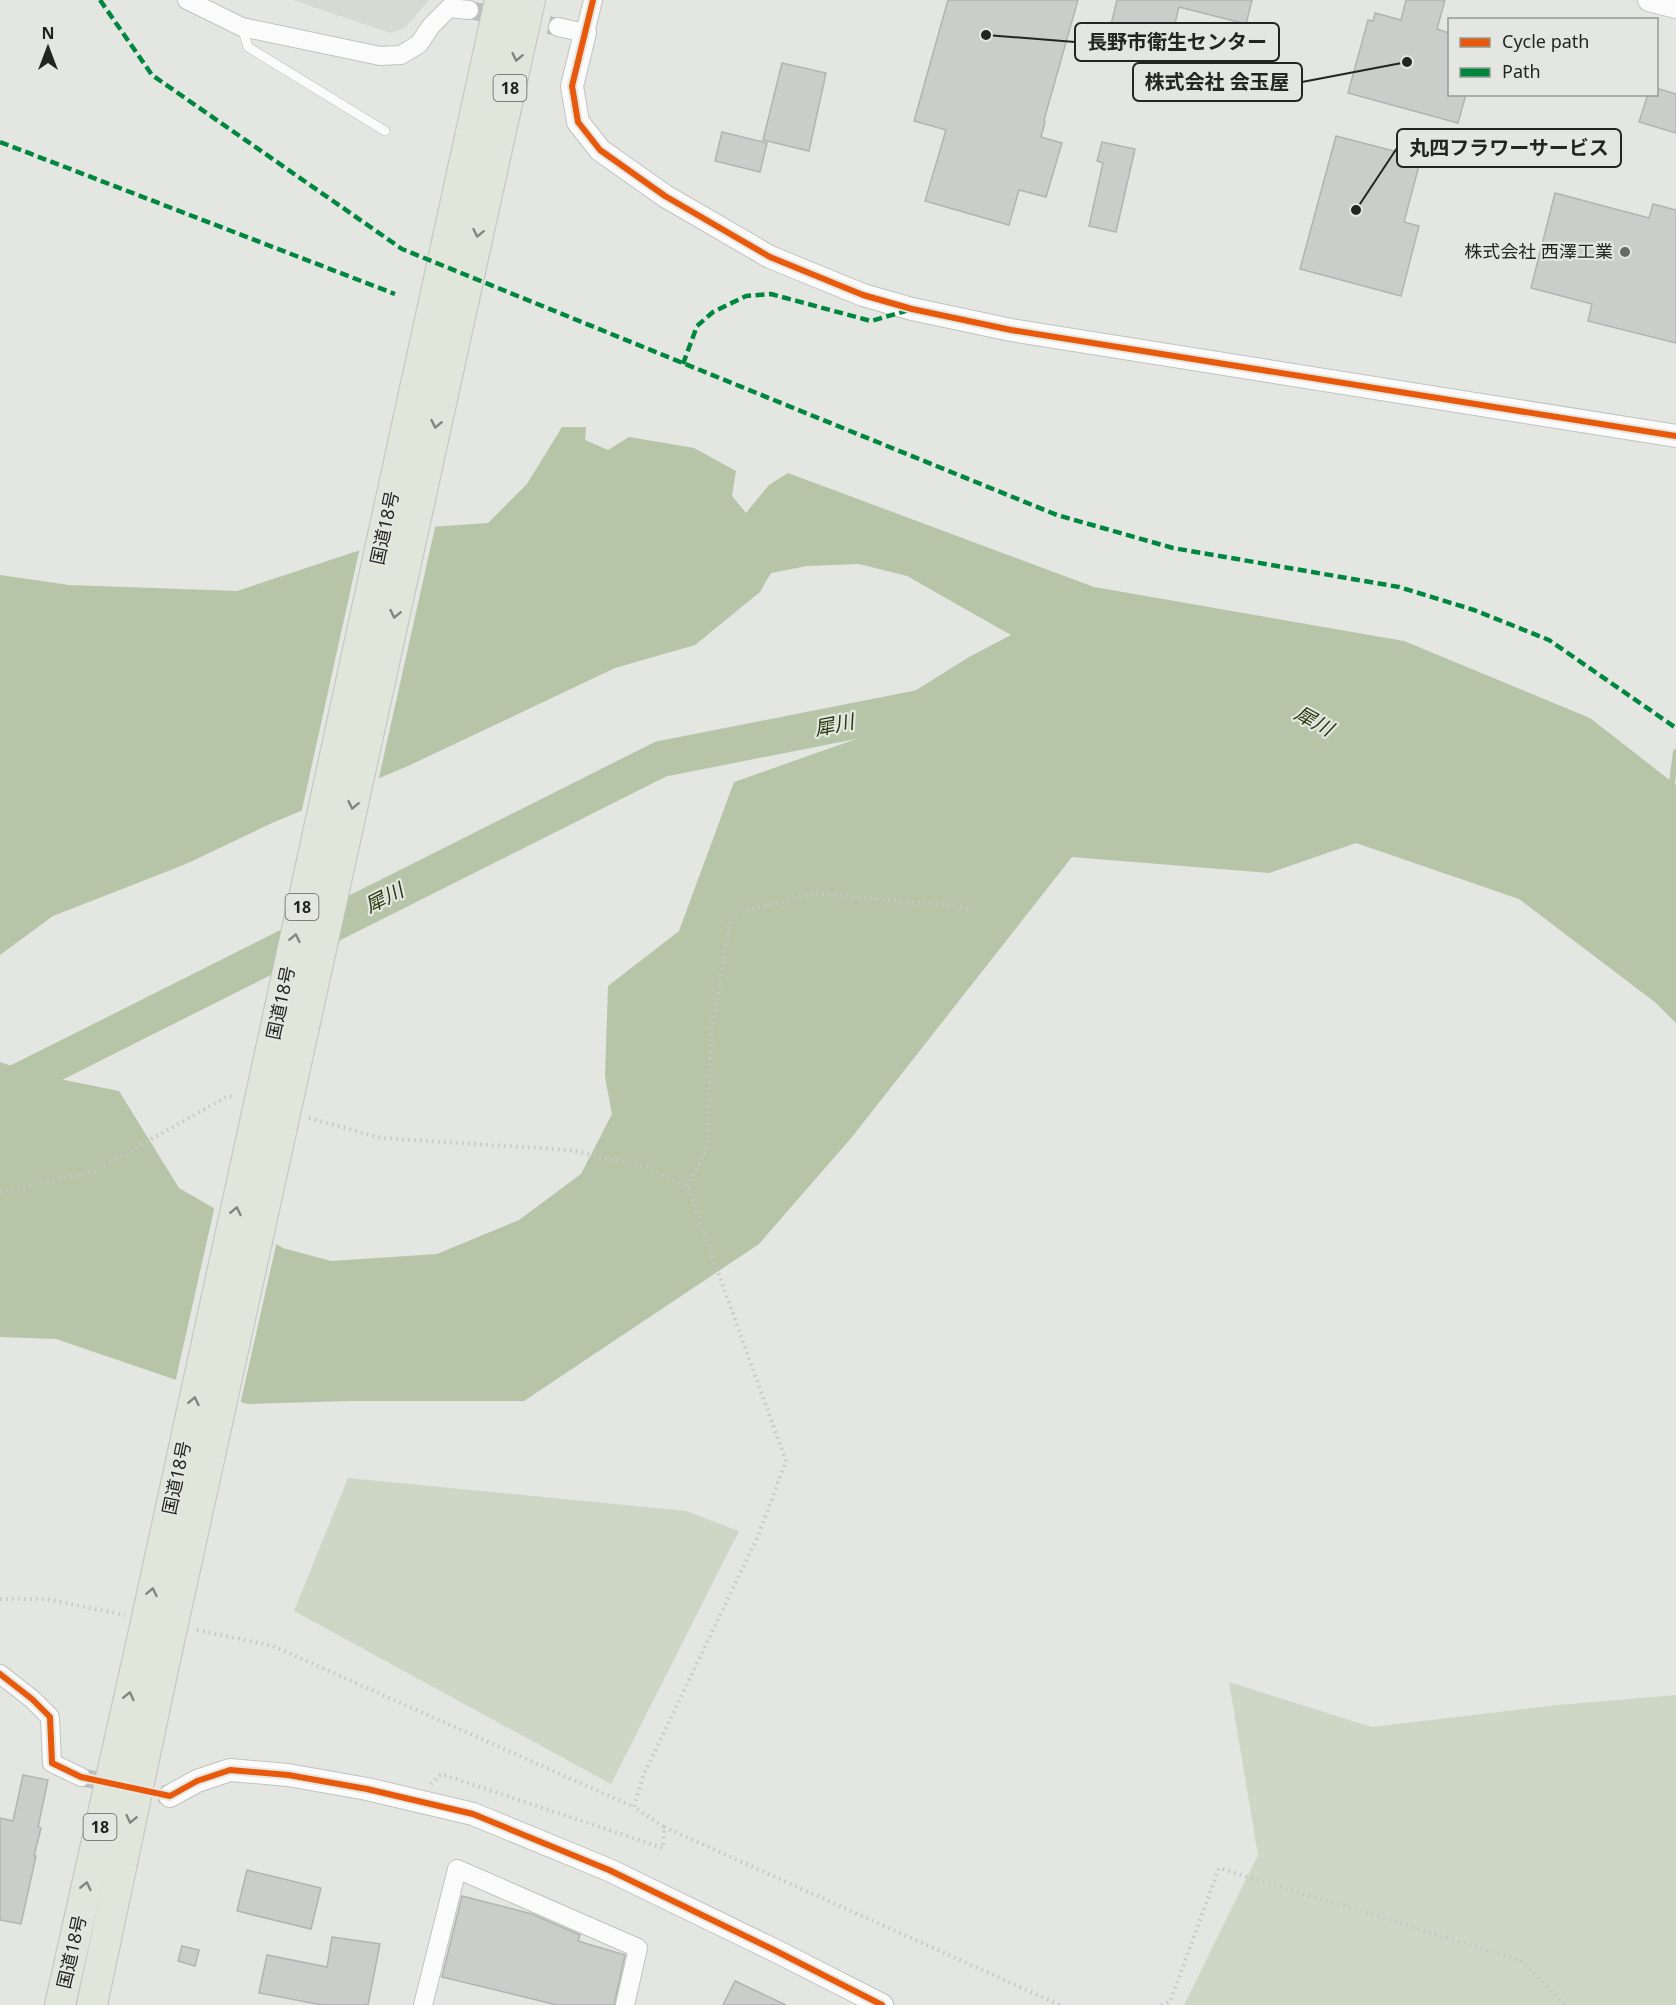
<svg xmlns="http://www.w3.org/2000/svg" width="1676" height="2005" font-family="'Noto Sans','Noto Sans JP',sans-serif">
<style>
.built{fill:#d6dad2}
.green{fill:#ced6c6}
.water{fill:#b6c4a7}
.pier{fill:#e4e6e2}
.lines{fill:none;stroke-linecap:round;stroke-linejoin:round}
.stream{stroke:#b6c4a7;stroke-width:6}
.river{stroke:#b6c4a7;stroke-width:36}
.building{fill:#cbcdca;stroke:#b2b4b1;stroke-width:1.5}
.minor-tunnel{stroke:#bebfbc;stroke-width:18;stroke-dasharray:18 9;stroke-linecap:butt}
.service-casing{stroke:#c1c3c0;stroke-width:10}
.minor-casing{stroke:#c1c3c0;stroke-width:20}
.tertiary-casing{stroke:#c1c3c0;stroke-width:24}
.trunk-casing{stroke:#c1c2c0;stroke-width:32}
.path{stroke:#c6c7c6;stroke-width:4;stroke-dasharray:1.5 4.5;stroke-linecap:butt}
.service{stroke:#fbfbfb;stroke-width:9}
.minor{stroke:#fbfbfb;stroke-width:18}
.tertiary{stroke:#fbfbfb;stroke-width:22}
.trunk{stroke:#e0e6da;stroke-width:30}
.trunk-bridge-casing{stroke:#c1c2c0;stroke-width:32;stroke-linecap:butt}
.trunk-bridge{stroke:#e0e6da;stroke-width:30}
.quiet{stroke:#00873e;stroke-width:4.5;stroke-dasharray:9 4.5;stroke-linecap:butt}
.cycleway-casing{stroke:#e4e7e1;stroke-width:10}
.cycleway{stroke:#e8590c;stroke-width:6}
.oneway{stroke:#82867e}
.poi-dot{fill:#676966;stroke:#e4e7e1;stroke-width:2}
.labels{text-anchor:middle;stroke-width:4.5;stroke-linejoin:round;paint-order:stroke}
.shield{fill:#e4e7e1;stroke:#5e5f5c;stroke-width:1.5}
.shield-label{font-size:16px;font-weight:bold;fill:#242523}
.poi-label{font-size:18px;fill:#242523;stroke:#e4e7e1;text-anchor:end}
.street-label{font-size:18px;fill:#242523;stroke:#e4e7e1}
.water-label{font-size:20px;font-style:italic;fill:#27390c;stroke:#e4e7e1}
.leader{fill:none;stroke:#242523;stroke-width:2}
.callout-dot{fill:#242523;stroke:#e4e7e1;stroke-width:2}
.callout{fill:#e4e7e1;stroke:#242523;stroke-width:2}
.callout-label{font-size:20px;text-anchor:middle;font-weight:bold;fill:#242523}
</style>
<rect width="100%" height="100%" fill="#e4e6e2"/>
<polygon class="built" points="293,0 429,0 405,28 390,33"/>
<g class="green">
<polygon points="348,1478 686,1511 739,1531 611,1784 294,1611"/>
<polygon points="1229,1682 1372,1727 1558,1705 1676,1695 1676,2005 1184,2005 1258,1855"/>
</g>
<polygon class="water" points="562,427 586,427 585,440 608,450 629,437 694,448 736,471 732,496 746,513 769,485 788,473 1094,587 1404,641 1590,718 1676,785 1676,1023 1656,1003 1519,899 1356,843 1269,873 1072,857 852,1137 759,1244 524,1401 350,1401 247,1404 56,1339 0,1337 0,1062 40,1075 119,1091 179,1188 283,1248 331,1261 437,1254 519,1220 581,1174 612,1114 605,1077 608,986 679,931 734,782 876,732 894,704 969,657 1011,635 907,576 859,564 807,566 771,573 760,592 695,645 615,668 408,766 272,823 186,864 53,916 0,955 0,575 69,585 237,591 430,527 488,523 527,484"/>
<g class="pier">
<polygon points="436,523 378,782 301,814 360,547 429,524"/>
<polygon points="215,1205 277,1241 240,1405 175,1383"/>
</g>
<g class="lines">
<polyline class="stream" points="1671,790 1676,752"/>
<polyline class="river" points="0,1091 661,759 935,705"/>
</g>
<g class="building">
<polygon points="948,0 1078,0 1044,120 1045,122 1041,137 1062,143 1046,197 1019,190 1009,225 925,201 946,130 914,121"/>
<polygon points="1117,0 1252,0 1246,24 1179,7 1168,52 1108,37"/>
<polygon points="1406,0 1445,0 1437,29 1449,33 1449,94 1466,94 1458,123 1348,93 1368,20 1373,21 1375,13 1401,20"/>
<polygon points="782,63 826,73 809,151 763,140"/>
<polygon points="1656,88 1676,94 1676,133 1639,122 1648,94 1656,94"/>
<polygon points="722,132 767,143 760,172 715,161"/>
<polygon points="1336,136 1421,158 1404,222 1419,226 1401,296 1300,269"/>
<polygon points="1102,142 1135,149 1116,232 1089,226 1103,163 1097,161"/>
<polygon points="1555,193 1649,218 1653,204 1676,210 1676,343 1588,321 1592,304 1531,288"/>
<polygon points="23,1775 48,1780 38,1827 41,1828 34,1856 36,1856 21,1924 0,1920 0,1818 13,1821"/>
<polygon points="247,1870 321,1888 311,1929 237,1911"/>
<polygon points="462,1896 532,1914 580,1935 578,1941 625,1955 614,2005 557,2005 442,1977"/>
<polygon points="332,1937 380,1944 368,2005 322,2005 259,1993 267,1955 327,1967"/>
<polygon points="182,1946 199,1950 195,1966 178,1961"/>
<polygon points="735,1981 786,2005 723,2005"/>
</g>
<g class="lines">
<g class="minor-tunnel">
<polyline points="469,10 558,27"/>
<polyline points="81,1777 170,1796"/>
</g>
<g class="service-casing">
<polyline id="service" points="242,27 248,47 385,131"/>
</g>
<g class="minor-casing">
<g id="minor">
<polyline points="187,0 242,27 380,56 401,55 419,44 431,26 449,8 469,10"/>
<polyline points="558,27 585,33 593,0"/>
<polyline points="0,1674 32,1699 50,1717 52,1763 81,1777"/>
<polyline points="423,2005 457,1869 638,1948 625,2005"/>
</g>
</g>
<g class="tertiary-casing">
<g id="tertiary">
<polyline points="1649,0 1676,7"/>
<polyline points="585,33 572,86 578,122 600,150 665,196 770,257 863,295 912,309 1011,330 1676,436"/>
<polyline points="170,1796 197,1781 230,1770 288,1775 367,1789 473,1814 609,1870 774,1950 882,2005"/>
</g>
</g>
<g class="trunk-casing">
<g id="trunk">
<polyline points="464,164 500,0"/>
<polyline points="491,176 530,0"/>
<polyline points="60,2005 140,1649"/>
<polyline points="92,2005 165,1660"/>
</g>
</g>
<g class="path">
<polyline points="309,1118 381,1138 570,1150 647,1167 687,1186 786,1461 758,1536 643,1776 634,1807 664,1827 663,1848 441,1774 431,1784"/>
<polyline points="687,1186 707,1148 711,1035 731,915 814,893 972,908"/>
<polyline points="0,1192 93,1172 228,1096 235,1098"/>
<polyline points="0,1599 46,1599 125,1615"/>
<polyline points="197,1630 273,1646 634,1807"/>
<polyline points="664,1827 1060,2005"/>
<polyline points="1161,2005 1170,2002 1219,1868 1520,1960 1566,2005"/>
</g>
<use href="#service" class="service"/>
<use href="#minor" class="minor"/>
<use href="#tertiary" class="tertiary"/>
<use href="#trunk" class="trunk"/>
<g class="trunk-bridge-casing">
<g id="trunk-bridge">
<polyline points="140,1649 464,164"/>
<polyline points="165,1660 491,176"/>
</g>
</g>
<use href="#trunk-bridge" class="trunk-bridge"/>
<g class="quiet">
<polyline points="100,0 152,75 402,249 1057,515 1173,548 1399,587 1474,610 1549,640 1676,728"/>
<polyline points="0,142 395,294"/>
<polyline points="683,364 697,326 713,312 746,296 771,294 871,321 909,310"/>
</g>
<g class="cycleway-casing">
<g id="cycleway">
<polyline points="593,0 572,86 578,122 600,150 665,196 770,257 863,295 912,309 1011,330 1676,436"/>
<polyline points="0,1674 32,1699 50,1717 52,1763 81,1777 170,1796 197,1781 230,1770 288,1775 367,1789 473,1814 609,1870 774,1950 882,2005"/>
</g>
</g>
<use href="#cycleway" class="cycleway"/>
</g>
<defs><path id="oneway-chevron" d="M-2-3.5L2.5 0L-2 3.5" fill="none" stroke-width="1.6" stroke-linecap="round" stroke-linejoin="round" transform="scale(1.5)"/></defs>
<g class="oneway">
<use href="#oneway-chevron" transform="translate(517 57) rotate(102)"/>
<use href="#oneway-chevron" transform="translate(478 233) rotate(102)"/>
<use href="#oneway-chevron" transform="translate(436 424) rotate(102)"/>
<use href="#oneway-chevron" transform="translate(395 614) rotate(102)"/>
<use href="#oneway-chevron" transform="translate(353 805) rotate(102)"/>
<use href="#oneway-chevron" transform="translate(295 938) rotate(-78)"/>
<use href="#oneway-chevron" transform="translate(236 1211) rotate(-78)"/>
<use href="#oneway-chevron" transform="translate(194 1401) rotate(-78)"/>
<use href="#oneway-chevron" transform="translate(152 1592) rotate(-78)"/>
<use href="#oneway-chevron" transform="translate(129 1696) rotate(-77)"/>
<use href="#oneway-chevron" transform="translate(131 1819) rotate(102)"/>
<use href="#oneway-chevron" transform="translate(86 1886) rotate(-77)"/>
</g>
<circle class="poi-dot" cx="1625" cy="252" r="6"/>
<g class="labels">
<g class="shield">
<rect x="493.5" y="75" width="33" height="26" rx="4.5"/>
<rect x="285.5" y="894" width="33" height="26" rx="4.5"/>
<rect x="83.5" y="1814" width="33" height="26" rx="4.5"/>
</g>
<g class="shield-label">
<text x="510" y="94">18</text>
<text x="302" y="913">18</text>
<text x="100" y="1833">18</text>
</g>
<g class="poi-label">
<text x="1613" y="258">株式会社 西澤工業</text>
</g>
<g class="street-label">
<text transform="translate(385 528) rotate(-78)" y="6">国道18号</text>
<text transform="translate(281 1003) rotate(-78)" y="6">国道18号</text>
<text transform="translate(177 1478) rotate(-78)" y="6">国道18号</text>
<text transform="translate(72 1952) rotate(-77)" y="6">国道18号</text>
</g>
<g class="water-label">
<text transform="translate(1314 721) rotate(29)" y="7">犀川</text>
<text transform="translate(834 725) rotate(-11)" y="7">犀川</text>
<text transform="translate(384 898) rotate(-27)" y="7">犀川</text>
</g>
</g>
<path class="leader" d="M986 35L1075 42M1407 62L1302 82M1356 210L1397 148"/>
<g class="callout-dot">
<circle cx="986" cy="35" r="6"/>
<circle cx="1407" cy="62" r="6"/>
<circle cx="1356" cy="210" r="6"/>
</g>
<g class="callout">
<rect x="1075" y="23" width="204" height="38" rx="6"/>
<rect x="1133" y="63" width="169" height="38" rx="6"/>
<rect x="1397" y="129" width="224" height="38" rx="6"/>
</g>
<g class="callout-label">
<text x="1177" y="49">長野市衛生センター</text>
<text x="1217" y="89">株式会社 会玉屋</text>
<text x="1509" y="155">丸四フラワーサービス</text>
</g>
<rect x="1448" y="18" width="210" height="78" fill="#e4e7e1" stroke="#979995" stroke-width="1.5"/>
<rect x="1460" y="38" width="30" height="9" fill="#e8590c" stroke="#979995" stroke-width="1.5"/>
<text x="1502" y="48" font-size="18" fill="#242523">Cycle path</text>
<rect x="1460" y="68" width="30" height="9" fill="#00873e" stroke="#979995" stroke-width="1.5"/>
<text x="1502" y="78" font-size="18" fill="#242523">Path</text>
<g transform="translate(48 48)" stroke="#e4e7e1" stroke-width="4.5" paint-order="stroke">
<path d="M0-4.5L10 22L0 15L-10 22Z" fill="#242523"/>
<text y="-9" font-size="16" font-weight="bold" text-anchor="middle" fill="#242523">N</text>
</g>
</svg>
